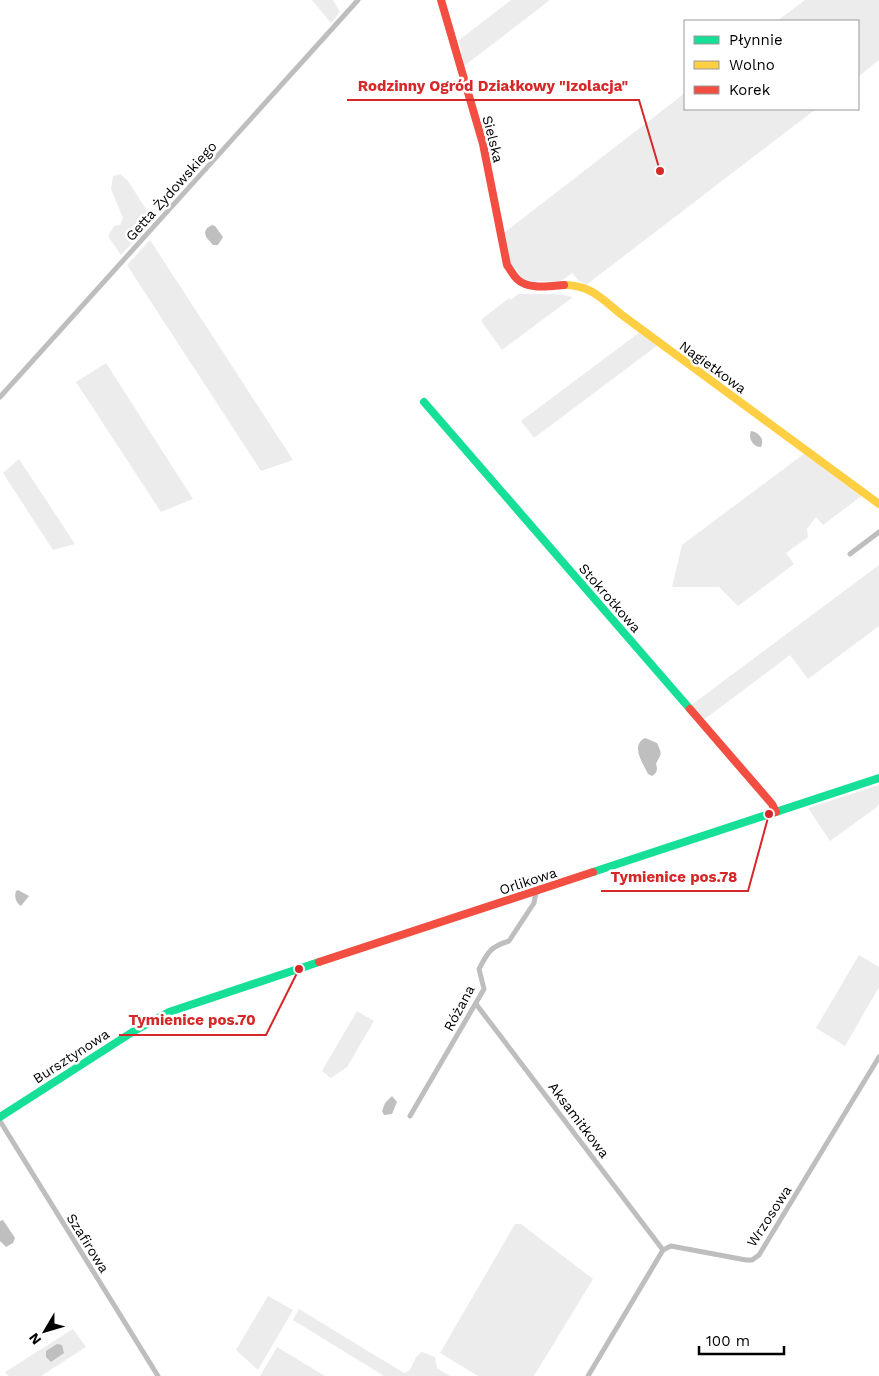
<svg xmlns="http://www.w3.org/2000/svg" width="879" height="1376" font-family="'Work Sans',sans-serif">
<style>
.green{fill:#ececec}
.water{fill:#bfbfbf}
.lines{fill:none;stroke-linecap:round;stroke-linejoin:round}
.street{stroke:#bebebe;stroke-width:5}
.fast{stroke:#16e098;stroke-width:8}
.slow{stroke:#ffcf43;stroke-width:8}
.jam{stroke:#f24e42;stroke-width:8}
.labels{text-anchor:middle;stroke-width:5;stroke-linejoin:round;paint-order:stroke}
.street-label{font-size:14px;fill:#000;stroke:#fff}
.leader{fill:none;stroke:#d62828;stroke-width:2}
.callout-dot{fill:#d62828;stroke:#fff;stroke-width:2}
.callout-label{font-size:15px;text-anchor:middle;font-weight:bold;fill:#d62828;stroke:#fff;stroke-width:5;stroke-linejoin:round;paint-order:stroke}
</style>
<rect width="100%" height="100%" fill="#fff"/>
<g class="green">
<polygon points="312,0 333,0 340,12 331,23"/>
<polygon points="511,0 550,0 464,66 459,40"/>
<polygon points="805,0 879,0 879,60 858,77 858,21 777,21"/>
<polygon points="685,93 685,109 816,109 586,285 578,280 572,273 560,282 525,281 510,262 505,232"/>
<polygon points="120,174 128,181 153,220 121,255 108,236 114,226 120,225 123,218 111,189 113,176"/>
<polygon points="150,240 293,460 261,471 127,265"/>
<polygon points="518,294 556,294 573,297 502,350 482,322 482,319 509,298 511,300"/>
<polygon points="640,332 658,345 534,438 521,421"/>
<polygon points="106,363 193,499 161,512 76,382"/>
<polygon points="805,453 863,495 823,525 816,517 807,529 808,537 786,553 794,564 738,606 719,587 672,587 682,545"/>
<polygon points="19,459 75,544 53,550 3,473"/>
<polygon points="879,565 879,626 808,679 790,655 702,721 690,706"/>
<polygon points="879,785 879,803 877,807 830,841 808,808"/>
<polygon points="859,955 879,967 879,987 845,1046 816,1028"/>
<polygon points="357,1011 374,1021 347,1067 331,1078 322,1071"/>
<polygon points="515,1224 521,1224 593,1279 534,1376 478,1376 440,1353"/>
<polygon points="268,1296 293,1310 258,1370 236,1350"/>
<polygon points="299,1309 404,1373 410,1370 416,1357 422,1352 435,1357 437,1368 450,1376 384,1376 293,1320"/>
<polygon points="73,1329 86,1347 41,1376 8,1376 5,1372"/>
<polygon points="277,1347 325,1376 260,1376"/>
</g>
<g class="water">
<polygon points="212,225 215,226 223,237 218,245 213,245 206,237 205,232 207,228"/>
<path d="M 751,431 C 759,432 765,440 761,447 C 752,447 748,437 751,431 Z"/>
<path d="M 645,738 L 657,743 C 663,756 661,753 656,764 C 658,769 657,773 652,776 L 648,774 C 643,763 630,746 645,738 Z"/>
<path d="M 18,890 L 29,896 L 21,906 C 16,903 14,897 16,891 Z"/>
<polygon points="392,1096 397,1102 392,1114 384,1115 382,1111 385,1103"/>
<polygon points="3,1220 15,1238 13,1243 6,1247 0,1241 0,1221"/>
<polygon points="57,1344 62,1345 64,1353 51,1362 46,1357 46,1351"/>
</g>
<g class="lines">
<g class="street">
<polyline points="0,397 358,0"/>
<polyline points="850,554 879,532"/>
<polyline points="476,1004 663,1250"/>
<path d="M 410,1116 L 484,989 L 479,969 C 488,952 490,947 509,941 L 534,903 L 536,892"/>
<polyline points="0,1121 158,1376"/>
<polyline points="588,1376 663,1250 671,1246 746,1260 752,1260 759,1255 879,1057"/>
</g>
<g class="fast">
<polyline points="424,402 690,709"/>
<polyline points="593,872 879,778"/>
<polyline points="0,1117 134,1031 169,1012 319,962"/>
</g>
<path class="slow" d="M 564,285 C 591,285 602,299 622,315 L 879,504"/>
<g class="jam">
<path d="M 441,0 L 483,144 L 507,265 C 510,269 513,275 517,279 C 528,290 550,286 564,285"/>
<polyline points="690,709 772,804 776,812"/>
<polyline points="319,962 593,872"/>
</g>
</g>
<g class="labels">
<g class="street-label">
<text transform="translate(493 139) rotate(76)" y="5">Sielska</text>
<text transform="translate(171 191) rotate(-48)" y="5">Getta Żydowskiego</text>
<text transform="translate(713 367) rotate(36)" y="5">Nagietkowa</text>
<text transform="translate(610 598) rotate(49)" y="5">Stokrotkowa</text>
<text transform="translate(528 881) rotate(-18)" y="5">Orlikowa</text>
<text transform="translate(459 1008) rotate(-62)" y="5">Różana</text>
<text transform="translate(71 1056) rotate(-33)" y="5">Bursztynowa</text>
<text transform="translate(579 1120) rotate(53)" y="5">Aksamitkowa</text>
<text transform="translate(769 1216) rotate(-57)" y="5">Wrzosowa</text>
<text transform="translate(88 1243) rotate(58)" y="5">Szafirowa</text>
</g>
</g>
<path class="leader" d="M660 171L639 100H347M769 814L748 891H601M299 969L266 1035H119"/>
<g class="callout-dot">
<circle cx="660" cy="171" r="5"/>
<circle cx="769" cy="814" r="5"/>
<circle cx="299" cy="969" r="5"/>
</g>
<g class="callout-label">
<text x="493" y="91">Rodzinny Ogród Działkowy "Izolacja"</text>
<text x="674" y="882">Tymienice pos.78</text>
<text x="192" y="1025">Tymienice pos.70</text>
</g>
<rect x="684" y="20" width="175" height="90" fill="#ffffff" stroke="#999999"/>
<rect x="694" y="36" width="25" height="8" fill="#16e098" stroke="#999999"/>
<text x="729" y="45" font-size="15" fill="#000000">Płynnie</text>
<rect x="694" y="61" width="25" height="8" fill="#ffcf43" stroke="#999999"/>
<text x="729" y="70" font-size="15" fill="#000000">Wolno</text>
<rect x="694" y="86" width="25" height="8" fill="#f24e42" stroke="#999999"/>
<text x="729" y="95" font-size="15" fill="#000000">Korek</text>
<g transform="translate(45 1331) rotate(232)" stroke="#ffffff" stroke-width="4" paint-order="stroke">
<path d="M0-4L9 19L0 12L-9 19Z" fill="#000000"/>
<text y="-8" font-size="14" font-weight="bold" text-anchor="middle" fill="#000000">N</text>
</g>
<path d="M699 1346v8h85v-8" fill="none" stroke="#000000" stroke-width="2.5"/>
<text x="706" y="1346" font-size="15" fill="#000000" stroke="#ffffff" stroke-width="4" paint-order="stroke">100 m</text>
</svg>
